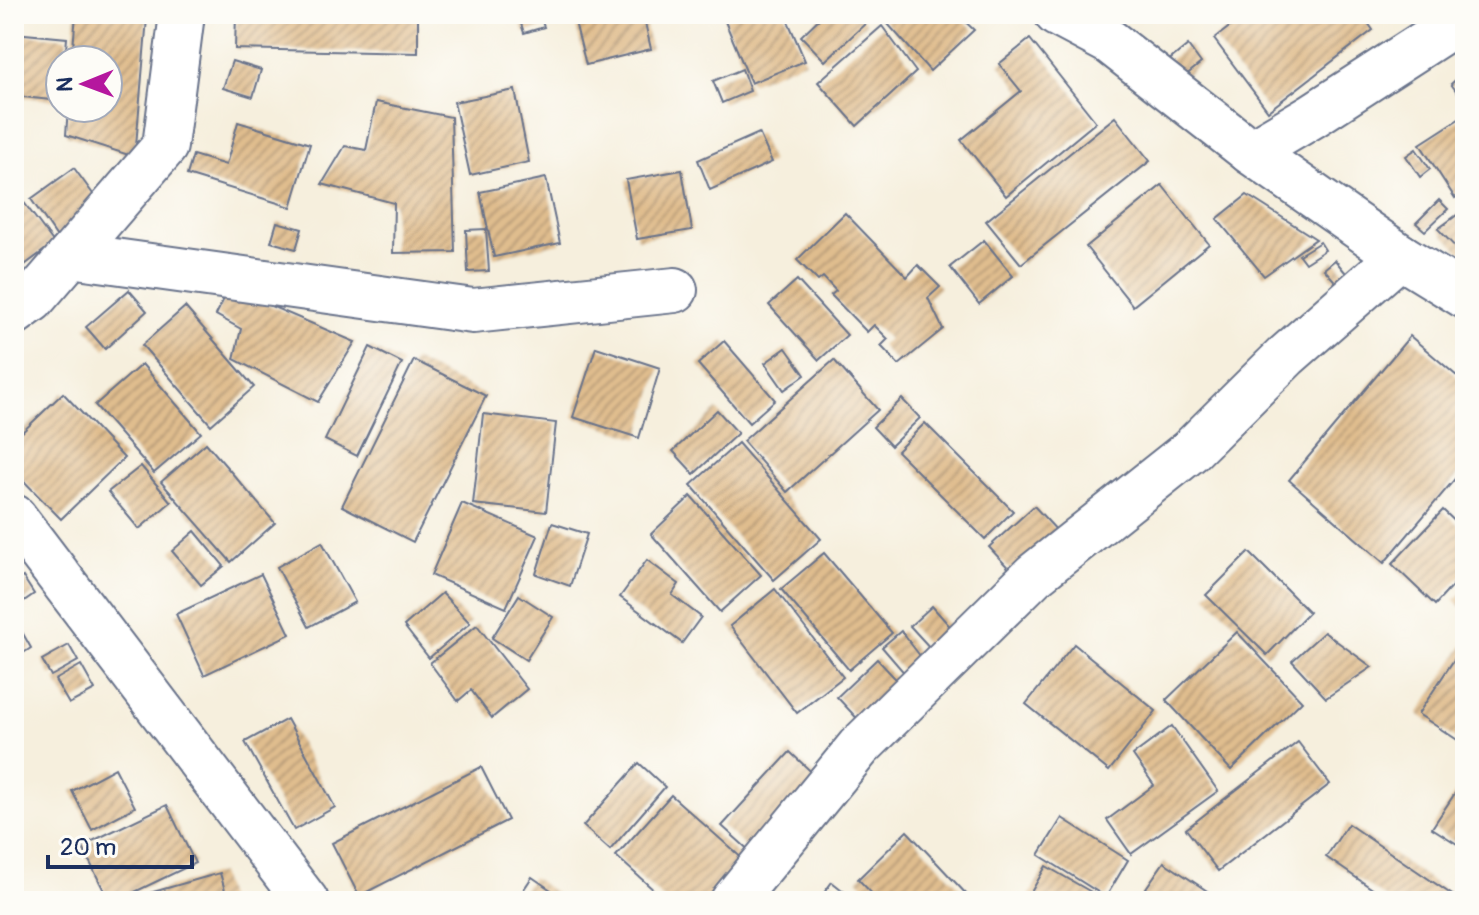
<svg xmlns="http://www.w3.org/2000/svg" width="1479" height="915" font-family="Pangolin,sans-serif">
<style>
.building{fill:url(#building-hatch)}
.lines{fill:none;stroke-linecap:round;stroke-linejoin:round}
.minor-casing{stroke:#68728a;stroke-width:48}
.minor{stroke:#fff;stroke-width:44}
</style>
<defs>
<pattern id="building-hatch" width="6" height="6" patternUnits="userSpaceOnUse" patternTransform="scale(2)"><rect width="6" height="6" fill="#e0bd8e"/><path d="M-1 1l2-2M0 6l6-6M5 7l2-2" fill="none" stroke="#b59a77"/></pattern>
</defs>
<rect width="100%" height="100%" fill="#fdfcf7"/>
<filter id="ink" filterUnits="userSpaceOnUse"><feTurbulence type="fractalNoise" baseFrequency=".0125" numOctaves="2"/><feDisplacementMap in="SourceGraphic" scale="16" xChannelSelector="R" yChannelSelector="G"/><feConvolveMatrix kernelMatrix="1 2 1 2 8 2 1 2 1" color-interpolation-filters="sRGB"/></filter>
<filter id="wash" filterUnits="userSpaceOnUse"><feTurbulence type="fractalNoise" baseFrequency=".006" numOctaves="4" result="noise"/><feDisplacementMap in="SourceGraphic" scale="32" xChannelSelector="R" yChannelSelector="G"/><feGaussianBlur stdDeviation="1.8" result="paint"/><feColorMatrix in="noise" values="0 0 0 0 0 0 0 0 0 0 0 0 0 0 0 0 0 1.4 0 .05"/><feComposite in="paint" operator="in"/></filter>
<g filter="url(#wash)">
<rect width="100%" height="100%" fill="#f6efdd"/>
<g id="blocks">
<g class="building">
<polygon points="76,14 147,18 135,157 66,135 68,108 108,108 108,60 72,60"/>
<polygon points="236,14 418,14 418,53 235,49"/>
<polygon points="518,14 539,14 544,27 524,33"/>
<polygon points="573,14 643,14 651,49 586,65"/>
<polygon points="736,14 785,14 805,61 751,83 724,19"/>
<polygon points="824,14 858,14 866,23 825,61 801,36"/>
<polygon points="879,14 957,14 974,30 930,71"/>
<polygon points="1246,14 1378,14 1368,23 1373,30 1268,111 1214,39"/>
<polygon points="882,26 916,72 857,126 818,82"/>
<polygon points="14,33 67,38 65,60 60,60 60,101 14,96"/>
<polygon points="1030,39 1096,122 1006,196 961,140 1021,91 999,64"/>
<polygon points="1188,45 1201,63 1180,80 1167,62"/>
<polygon points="232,61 261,70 253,97 223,88"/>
<polygon points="742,69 750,91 722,103 713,81"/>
<polygon points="1459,77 1465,85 1465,103 1451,84"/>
<polygon points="515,90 529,162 470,175 454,102"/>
<polygon points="376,102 451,117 455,252 393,253 394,203 322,184 345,146 366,150"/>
<polygon points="1465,115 1465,191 1455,198 1420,144"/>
<polygon points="1115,117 1150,161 1021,264 986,221"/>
<polygon points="238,122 310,144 291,207 187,175 193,155 226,165"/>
<polygon points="759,133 772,162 710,190 698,160"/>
<polygon points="1416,149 1430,169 1420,177 1406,156"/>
<polygon points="74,168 101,205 57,237 31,199"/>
<polygon points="682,170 692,230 637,239 626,180"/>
<polygon points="546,178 560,243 494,257 480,192"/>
<polygon points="1162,185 1209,244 1133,306 1086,247"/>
<polygon points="14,189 54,243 14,273"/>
<polygon points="1247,195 1316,239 1264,276 1217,219"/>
<polygon points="1439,200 1448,209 1425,231 1416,223"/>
<polygon points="1465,209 1465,248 1460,252 1438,229"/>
<polygon points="845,213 907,277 918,265 940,287 928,298 943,329 899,365 881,346 888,339 874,325 867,332 831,295 836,291 823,277 818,281 797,260"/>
<polygon points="277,222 302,229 296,249 271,242"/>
<polygon points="486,229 489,271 468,272 466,230"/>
<polygon points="984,240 1013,276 979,304 950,267"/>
<polygon points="1320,242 1325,250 1305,263 1299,255"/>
<polygon points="1335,260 1350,278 1340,287 1324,269"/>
<polygon points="797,280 847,335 819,360 769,305"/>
<polygon points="229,288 355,342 318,402 234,359 241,329 216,315"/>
<polygon points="129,290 147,311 105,349 86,327"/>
<polygon points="185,307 254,387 211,425 142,345"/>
<polygon points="1410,336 1465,383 1465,467 1384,563 1289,480"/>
<polygon points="724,341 775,400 749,423 698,364"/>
<polygon points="370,347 402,363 357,456 325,440"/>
<polygon points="596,347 660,368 639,438 573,417"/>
<polygon points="786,348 805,375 784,390 765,363"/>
<polygon points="414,360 486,396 413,542 342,506"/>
<polygon points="834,360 878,410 787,492 743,441"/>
<polygon points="142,364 201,433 154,473 95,405"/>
<polygon points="63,393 124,458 61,519 14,471 14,440"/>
<polygon points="902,399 920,418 891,446 873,427"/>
<polygon points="717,410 738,433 694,474 673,451"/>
<polygon points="483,414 556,423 546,512 473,504"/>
<polygon points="925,423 1013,511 985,539 897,451"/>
<polygon points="206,443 275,523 231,562 161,482"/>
<polygon points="738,443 821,539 774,580 691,485"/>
<polygon points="141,466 171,502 139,529 108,492"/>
<polygon points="691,496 761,575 720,612 651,534"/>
<polygon points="462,503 538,536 506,608 431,575"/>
<polygon points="1034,506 1059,533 1014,574 989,547"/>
<polygon points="1443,510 1465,531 1465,572 1435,605 1392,564"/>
<polygon points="552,523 587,534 570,586 536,574"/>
<polygon points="195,531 224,566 201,585 172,551"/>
<polygon points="322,542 355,602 309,627 277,567"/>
<polygon points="1249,552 1309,612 1267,655 1206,595"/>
<polygon points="824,553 892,633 849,670 781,589"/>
<polygon points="647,560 679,584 672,595 701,617 682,643 620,597"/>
<polygon points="261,574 290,634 204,675 176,614"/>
<polygon points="23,577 34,594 14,608 14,583"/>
<polygon points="775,589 843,677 797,713 730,626"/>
<polygon points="1465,591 1465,612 1454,600"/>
<polygon points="442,593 470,623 429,658 404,626"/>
<polygon points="519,595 553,617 526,660 492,638"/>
<polygon points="932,606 954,631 932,650 910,626"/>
<polygon points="17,623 31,648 14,659 14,625"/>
<polygon points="477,625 527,689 492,718 471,690 458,701 430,663"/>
<polygon points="901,631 924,661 906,675 882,647"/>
<polygon points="1237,632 1302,701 1231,770 1166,700"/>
<polygon points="1324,632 1372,667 1326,698 1292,661"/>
<polygon points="1465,643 1465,745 1418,714"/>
<polygon points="1074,644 1156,711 1109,771 1026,704"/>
<polygon points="69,645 78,661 51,676 42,660"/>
<polygon points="877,659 906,690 866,728 837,697"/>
<polygon points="81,665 95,690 69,704 55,680"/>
<polygon points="287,719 335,807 294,830 245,742"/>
<polygon points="1172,726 1218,791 1131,854 1107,820 1154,785 1133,755"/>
<polygon points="1298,742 1330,784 1218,871 1186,829"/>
<polygon points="790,752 820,780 752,853 722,826"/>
<polygon points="639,763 665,787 610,850 583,826"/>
<polygon points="481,767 508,820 359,896 332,843"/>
<polygon points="115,768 135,807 92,830 72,791"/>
<polygon points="1465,778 1465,849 1432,828"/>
<polygon points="671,795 745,861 710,901 666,901 616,856"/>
<polygon points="167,805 195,863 116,901 109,901 82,846"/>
<polygon points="1062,818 1128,860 1106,897 1039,855"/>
<polygon points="1348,824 1461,901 1390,901 1326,857"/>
<polygon points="907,831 969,897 964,901 879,901 858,879"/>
<polygon points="1164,862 1222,901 1137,901"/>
<polygon points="1046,866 1098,896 1095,901 1026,901"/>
<polygon points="220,873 228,901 126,901 125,900"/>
<polygon points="532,877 567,901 516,901"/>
<polygon points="832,882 856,901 818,901"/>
</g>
</g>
</g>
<g filter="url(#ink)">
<use href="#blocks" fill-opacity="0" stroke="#68728a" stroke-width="2"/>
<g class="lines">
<g class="minor-casing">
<g id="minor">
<polyline points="1057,14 1110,42 1251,152 1400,256 1465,296"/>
<polyline points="1251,152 1312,116 1465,17"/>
<polyline points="71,255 473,311 675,290"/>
<polyline points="14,313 32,300 165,146 182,14"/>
<polyline points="14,517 306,901"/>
<polyline points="733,901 859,747 1034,575 1190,451 1286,356 1400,256"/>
</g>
</g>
<use href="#minor" class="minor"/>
</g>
</g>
<rect width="1479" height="915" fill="none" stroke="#fdfcf7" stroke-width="48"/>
<g transform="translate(84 84) rotate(269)"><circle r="38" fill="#fdfcf7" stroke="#a3aaba" stroke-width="2"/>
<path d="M0-6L14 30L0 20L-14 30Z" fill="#b5179e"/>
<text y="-12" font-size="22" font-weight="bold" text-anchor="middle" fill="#1b2f5e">N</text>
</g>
<path d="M48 855v12h144v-12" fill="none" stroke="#1b2f5e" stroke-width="4"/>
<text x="60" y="855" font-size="24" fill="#1b2f5e" stroke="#fdfcf7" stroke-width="6" paint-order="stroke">20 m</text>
</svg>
